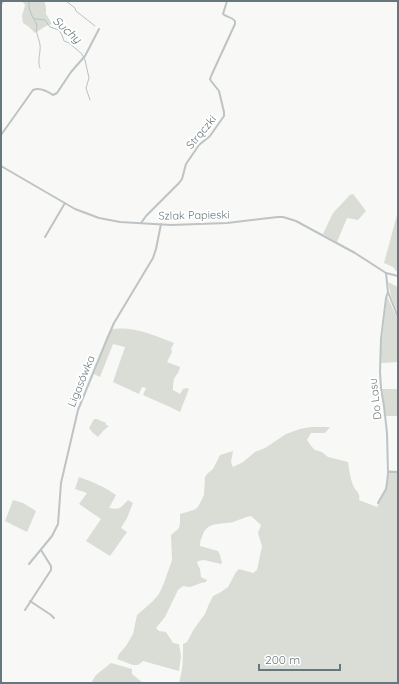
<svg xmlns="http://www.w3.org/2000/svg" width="399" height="684" font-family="Quicksand,sans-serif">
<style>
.green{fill:#d9ddd6}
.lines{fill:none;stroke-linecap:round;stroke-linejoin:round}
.stream{stroke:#b6c3c4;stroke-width:1}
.street{stroke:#bec3c5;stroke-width:2}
.labels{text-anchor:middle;stroke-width:4;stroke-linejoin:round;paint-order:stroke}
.street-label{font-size:11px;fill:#66787e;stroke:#fff}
.water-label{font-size:12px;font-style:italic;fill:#617678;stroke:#fff}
</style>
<rect width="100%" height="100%" fill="#f8f8f6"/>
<g class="green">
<polygon points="22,1 44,1 46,7 46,14 52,24 46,26 35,33 29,27 23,23 22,16 25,5"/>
<polygon points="353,194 366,211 358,220 347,218 337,242 323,234 333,213 350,195"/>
<polygon points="397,215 398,215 398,271 396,271 393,267 384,263"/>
<polygon points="388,282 398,287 398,314 391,296"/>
<polygon points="387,296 398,320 398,362 381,363 381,348"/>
<path d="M 112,329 C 133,326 155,335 174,343 L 171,349 L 172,352 L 167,362 L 180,367 C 179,373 176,375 174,379 C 173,383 173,386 173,390 L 180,394 L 183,389 L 187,388 L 189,389 L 180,412 L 170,407 L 143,395 L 146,388 L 142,387 L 139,394 L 113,382 L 125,347 L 113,344 L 100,377 L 94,374 L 106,342 Z"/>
<polygon points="382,389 398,389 398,416 386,416"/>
<polygon points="94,419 97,419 106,423 106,425 109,426 104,430 98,437 92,432 89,428"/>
<path d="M 311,427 L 330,427 L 325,433 L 311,433 L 307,440 L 312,447 L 315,450 L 322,452 L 328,457 L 348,462 C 349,469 350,478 353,485 C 355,491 361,493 359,500 L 377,507 L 386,489 L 388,470 L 398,471 L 398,683 L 179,683 C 183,670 183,657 183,644 L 187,642 L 194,629 L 205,614 L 209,604 L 213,596 L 221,592 L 228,587 L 236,572 L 239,569 L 253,573 L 257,570 L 262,546 L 258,533 L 261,525 L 251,516 C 245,517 239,520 233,522 C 221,525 209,521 203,534 C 201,539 200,541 200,546 L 218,551 L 220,555 L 222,563 L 221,564 L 204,560 L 198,561 L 197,563 L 200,569 L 201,577 L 207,580 L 206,582 L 201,583 L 190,587 L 183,586 L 178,590 L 165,617 L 156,628 L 159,631 L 166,632 L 173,643 L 179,644 L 181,656 L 179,671 L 143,661 L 138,665 L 133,665 L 117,659 L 119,654 L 126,646 L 133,634 L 137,615 L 153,601 L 159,594 L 164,583 L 172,560 L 171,535 L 179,528 L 180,523 L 180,514 L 194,510 L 197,508 L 199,505 L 204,495 L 205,477 L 208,473 L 213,469 L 220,455 L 233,451 L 231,462 L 233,467 L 243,462 L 255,452 L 265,448 L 286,434 L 300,429 Z"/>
<path d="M 79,477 C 93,482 105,487 116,495 L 109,508 C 121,510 120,508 128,500 L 133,503 L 127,518 L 121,528 L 127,532 L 110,556 L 86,541 L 101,519 L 79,504 L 87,493 L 75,489 Z"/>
<polygon points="13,500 23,503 36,511 27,532 5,521"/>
<polygon points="111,663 132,669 132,674 143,683 91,683 96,675"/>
</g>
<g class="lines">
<g class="stream">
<polyline points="29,1 29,8 33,18 36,19 45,20 50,27 59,30 62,35 64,41 69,43 82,54 85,60 89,78 86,88 90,100"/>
<polyline points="66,1 75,8 76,11 95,26"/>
<polyline points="1,5 4,1"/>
<path d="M 34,19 L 37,25 C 35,32 39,38 40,45 C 41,52 37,61 40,68"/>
</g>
<g class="street">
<path d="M 1,135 L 33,90 C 40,87 47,91 53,95 L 57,93 L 71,72 L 85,56 L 99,29"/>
<polyline points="1,166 75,209 99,218 120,222 171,225 227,223 278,217 283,217 296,221 355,253 386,273 398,276"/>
<path d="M 141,223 L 146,216 L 179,183 L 182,179 L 186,164 L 199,145 L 210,136 L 224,116 L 224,112 L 219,91 L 211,81 L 210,79 L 212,74 L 235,24 L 235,21 C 232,17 226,17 223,14 L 227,1"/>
<polyline points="45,237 65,203"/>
<polyline points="386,273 388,292 398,317"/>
<polyline points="388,472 398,472"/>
<polyline points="378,503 386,489 387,483 388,473 387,433 384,406 381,388 380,372 381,339 386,298 388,292"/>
<polyline points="29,564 52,536 58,524 61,483 78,410 107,339 114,323 153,258 156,249 161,224"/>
<polyline points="30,601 51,615 54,618"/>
<polyline points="25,610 51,570 51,566 41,550"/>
</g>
</g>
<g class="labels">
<g class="street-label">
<text transform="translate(201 132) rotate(-50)" y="4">Strączki</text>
<text transform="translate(194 215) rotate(-1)" y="4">Szlak Papieski</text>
<text transform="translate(81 381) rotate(-68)" y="4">Ligasówka</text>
<text transform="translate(375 399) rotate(-97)" y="4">Do Lasu</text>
</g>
<g class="water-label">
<text transform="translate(67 30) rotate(42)" y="4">Suchy</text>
</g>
</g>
<rect width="399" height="684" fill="none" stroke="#66787e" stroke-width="4"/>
<path d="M259 664v6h81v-6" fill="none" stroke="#66787e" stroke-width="2"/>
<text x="265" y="664" font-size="12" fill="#66787e" stroke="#ffffff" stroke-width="3" paint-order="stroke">200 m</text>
</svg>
